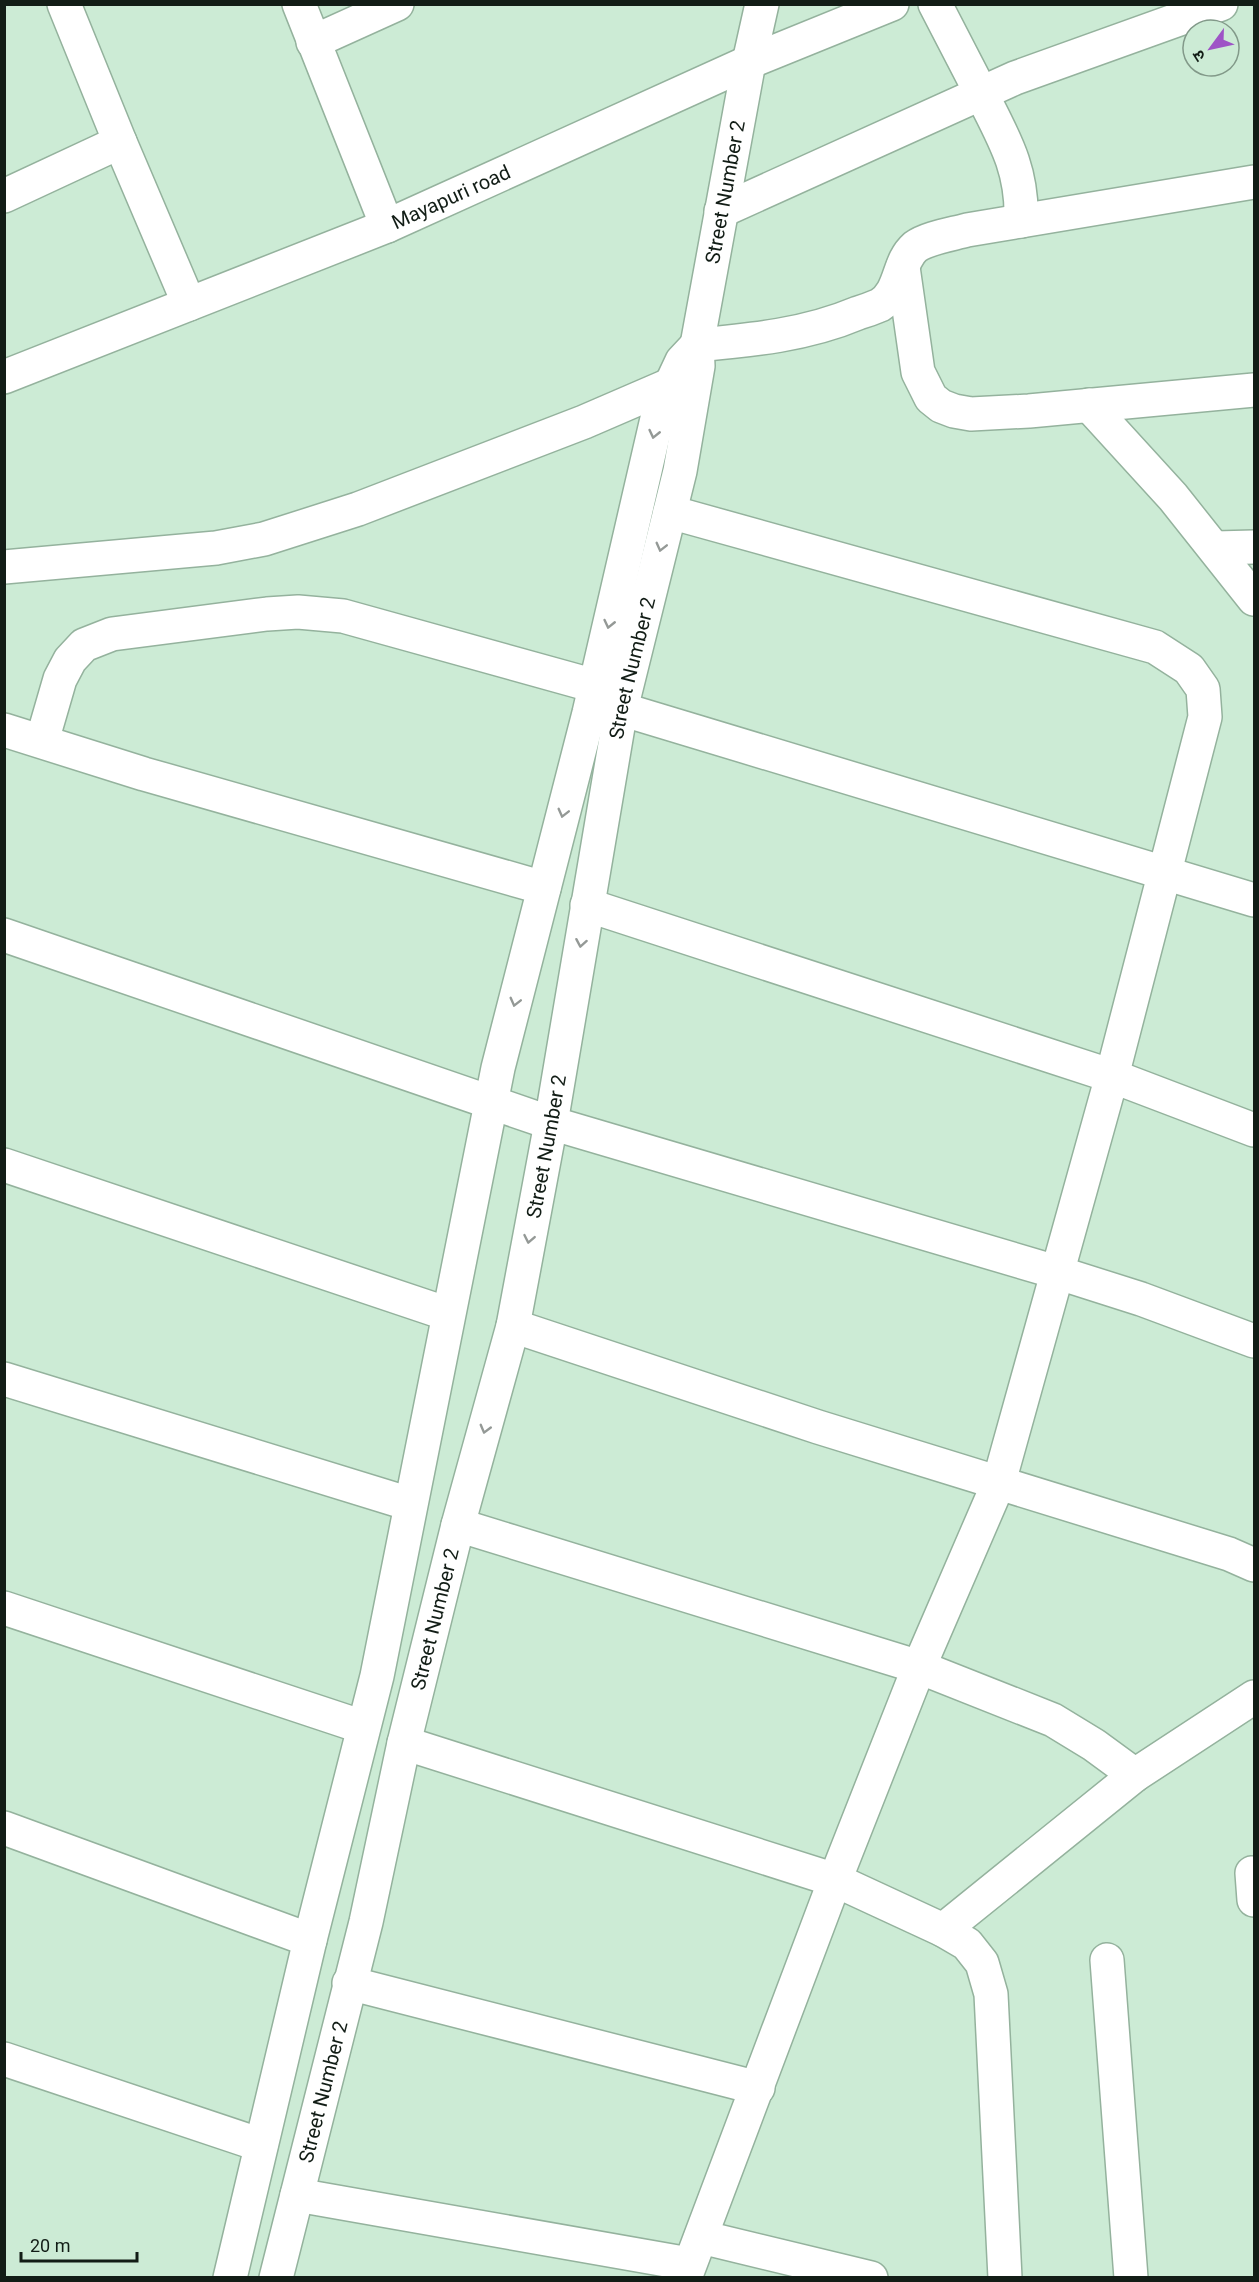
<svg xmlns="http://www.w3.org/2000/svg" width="1259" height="2282" font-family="Roboto,'Noto Sans Devanagari',sans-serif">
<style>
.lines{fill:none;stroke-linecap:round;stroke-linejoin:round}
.street-casing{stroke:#94b29d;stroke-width:36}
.street{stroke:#fff;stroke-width:33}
.oneway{stroke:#949996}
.labels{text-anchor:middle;stroke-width:4.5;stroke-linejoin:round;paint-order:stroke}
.street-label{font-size:20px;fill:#121d16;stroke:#ccebd5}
</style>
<rect width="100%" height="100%" fill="#ccebd5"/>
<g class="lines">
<g class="street-casing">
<g id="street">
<polyline points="64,4 120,142 189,304"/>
<polyline points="299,4 387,226"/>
<path d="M 935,4 C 950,33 965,62 980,91 C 1003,137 1023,168 1021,221"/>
<polyline points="313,42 397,4"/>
<polyline points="4,196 120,142"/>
<polyline points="721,211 1015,78 1221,4"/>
<polyline points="903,267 918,372 931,398 941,406 954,411 971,414 1029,411 1254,390"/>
<path id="s1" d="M 4,377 L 387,226 L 749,62 L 892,4"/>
<polyline points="1089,405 1173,497 1254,599"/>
<polyline points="670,512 1155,647 1189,669 1203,689 1205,717 1112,1076 999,1482 919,1667 835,1880 685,2278"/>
<polyline points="1215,548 1254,547"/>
<polyline points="4,567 216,548 264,539 358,509 584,422 672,384"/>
<polyline points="621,709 1254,900"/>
<polyline points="4,730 144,774 544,888"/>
<polyline points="42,741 60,679 70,660 84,645 112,634 267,614 298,612 343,616 595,686"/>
<polyline points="587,905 1112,1076 1254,1130"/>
<polyline points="4,935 551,1123 1056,1272 1141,1299 1254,1341"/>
<polyline points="4,1165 448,1314"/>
<polyline points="513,1326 818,1427 1229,1554 1254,1565"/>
<polyline points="4,1379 410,1504"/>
<polyline points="458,1525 919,1667 1053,1720 1094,1745 1135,1775"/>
<polyline points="4,1608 363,1727"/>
<polyline points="404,1743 835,1880 943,1930 967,1944 982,1963 991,1994 1005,2278"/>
<polyline points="4,1828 310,1940"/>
<polyline points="1252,1873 1254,1900"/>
<polyline points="943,1930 1135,1775 1254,1697"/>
<polyline points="1107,1960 1131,2278"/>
<polyline points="349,1983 758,2088"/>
<polyline points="4,2059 261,2145"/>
<polyline points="297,2195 689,2264"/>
<polyline points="701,2237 871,2278"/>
<path d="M 230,2278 L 310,1940 L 377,1676 L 498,1068 L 589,713 L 659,410 L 682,361 L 697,345 C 752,340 806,335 858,313 C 865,311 873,308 880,305 C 902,291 897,263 915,247 C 927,238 953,234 967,230 L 1254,182"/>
<path id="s2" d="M 276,2278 L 366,1922 L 404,1743 L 458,1525 L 513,1326 L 551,1123 L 621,709 L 680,471 L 698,366 L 697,345 L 749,62 L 762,4"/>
</g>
</g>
<use href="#street" class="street"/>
</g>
<defs><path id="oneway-chevron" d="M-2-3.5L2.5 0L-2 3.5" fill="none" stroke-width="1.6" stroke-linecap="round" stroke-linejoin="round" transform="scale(1.5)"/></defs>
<g class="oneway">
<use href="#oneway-chevron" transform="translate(654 434) rotate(103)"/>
<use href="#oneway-chevron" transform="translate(661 547) rotate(104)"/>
<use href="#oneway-chevron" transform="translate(609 624) rotate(103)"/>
<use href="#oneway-chevron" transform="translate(563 813) rotate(104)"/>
<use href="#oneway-chevron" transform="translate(581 943) rotate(100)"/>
<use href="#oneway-chevron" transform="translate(515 1002) rotate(104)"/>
<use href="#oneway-chevron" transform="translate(529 1239) rotate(101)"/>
<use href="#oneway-chevron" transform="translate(485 1429) rotate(105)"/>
</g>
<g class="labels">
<g class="street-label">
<text dy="7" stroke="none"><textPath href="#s2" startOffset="2136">Street Number 2</textPath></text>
<text dy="7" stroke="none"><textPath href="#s1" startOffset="482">Mayapuri road</textPath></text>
<text dy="7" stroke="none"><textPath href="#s2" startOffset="1650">Street Number 2</textPath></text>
<text dy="7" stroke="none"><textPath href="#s2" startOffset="1164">Street Number 2</textPath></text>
<text dy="7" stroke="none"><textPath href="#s2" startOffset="678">Street Number 2</textPath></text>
<text dy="7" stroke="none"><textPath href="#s2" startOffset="192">Street Number 2</textPath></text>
</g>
</g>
<rect width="1259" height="2282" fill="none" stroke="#121d16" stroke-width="12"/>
<g transform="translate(1211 48) rotate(237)"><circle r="28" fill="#ccebd5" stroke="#829989" stroke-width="1.5"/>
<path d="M0-4.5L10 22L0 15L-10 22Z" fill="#9e54c6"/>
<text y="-9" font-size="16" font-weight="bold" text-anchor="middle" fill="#121d16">उ</text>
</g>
<path d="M21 2252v9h116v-9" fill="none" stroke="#121d16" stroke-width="3"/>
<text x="30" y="2252" font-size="18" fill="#121d16" stroke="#ccebd5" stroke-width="4.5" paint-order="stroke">20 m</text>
</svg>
